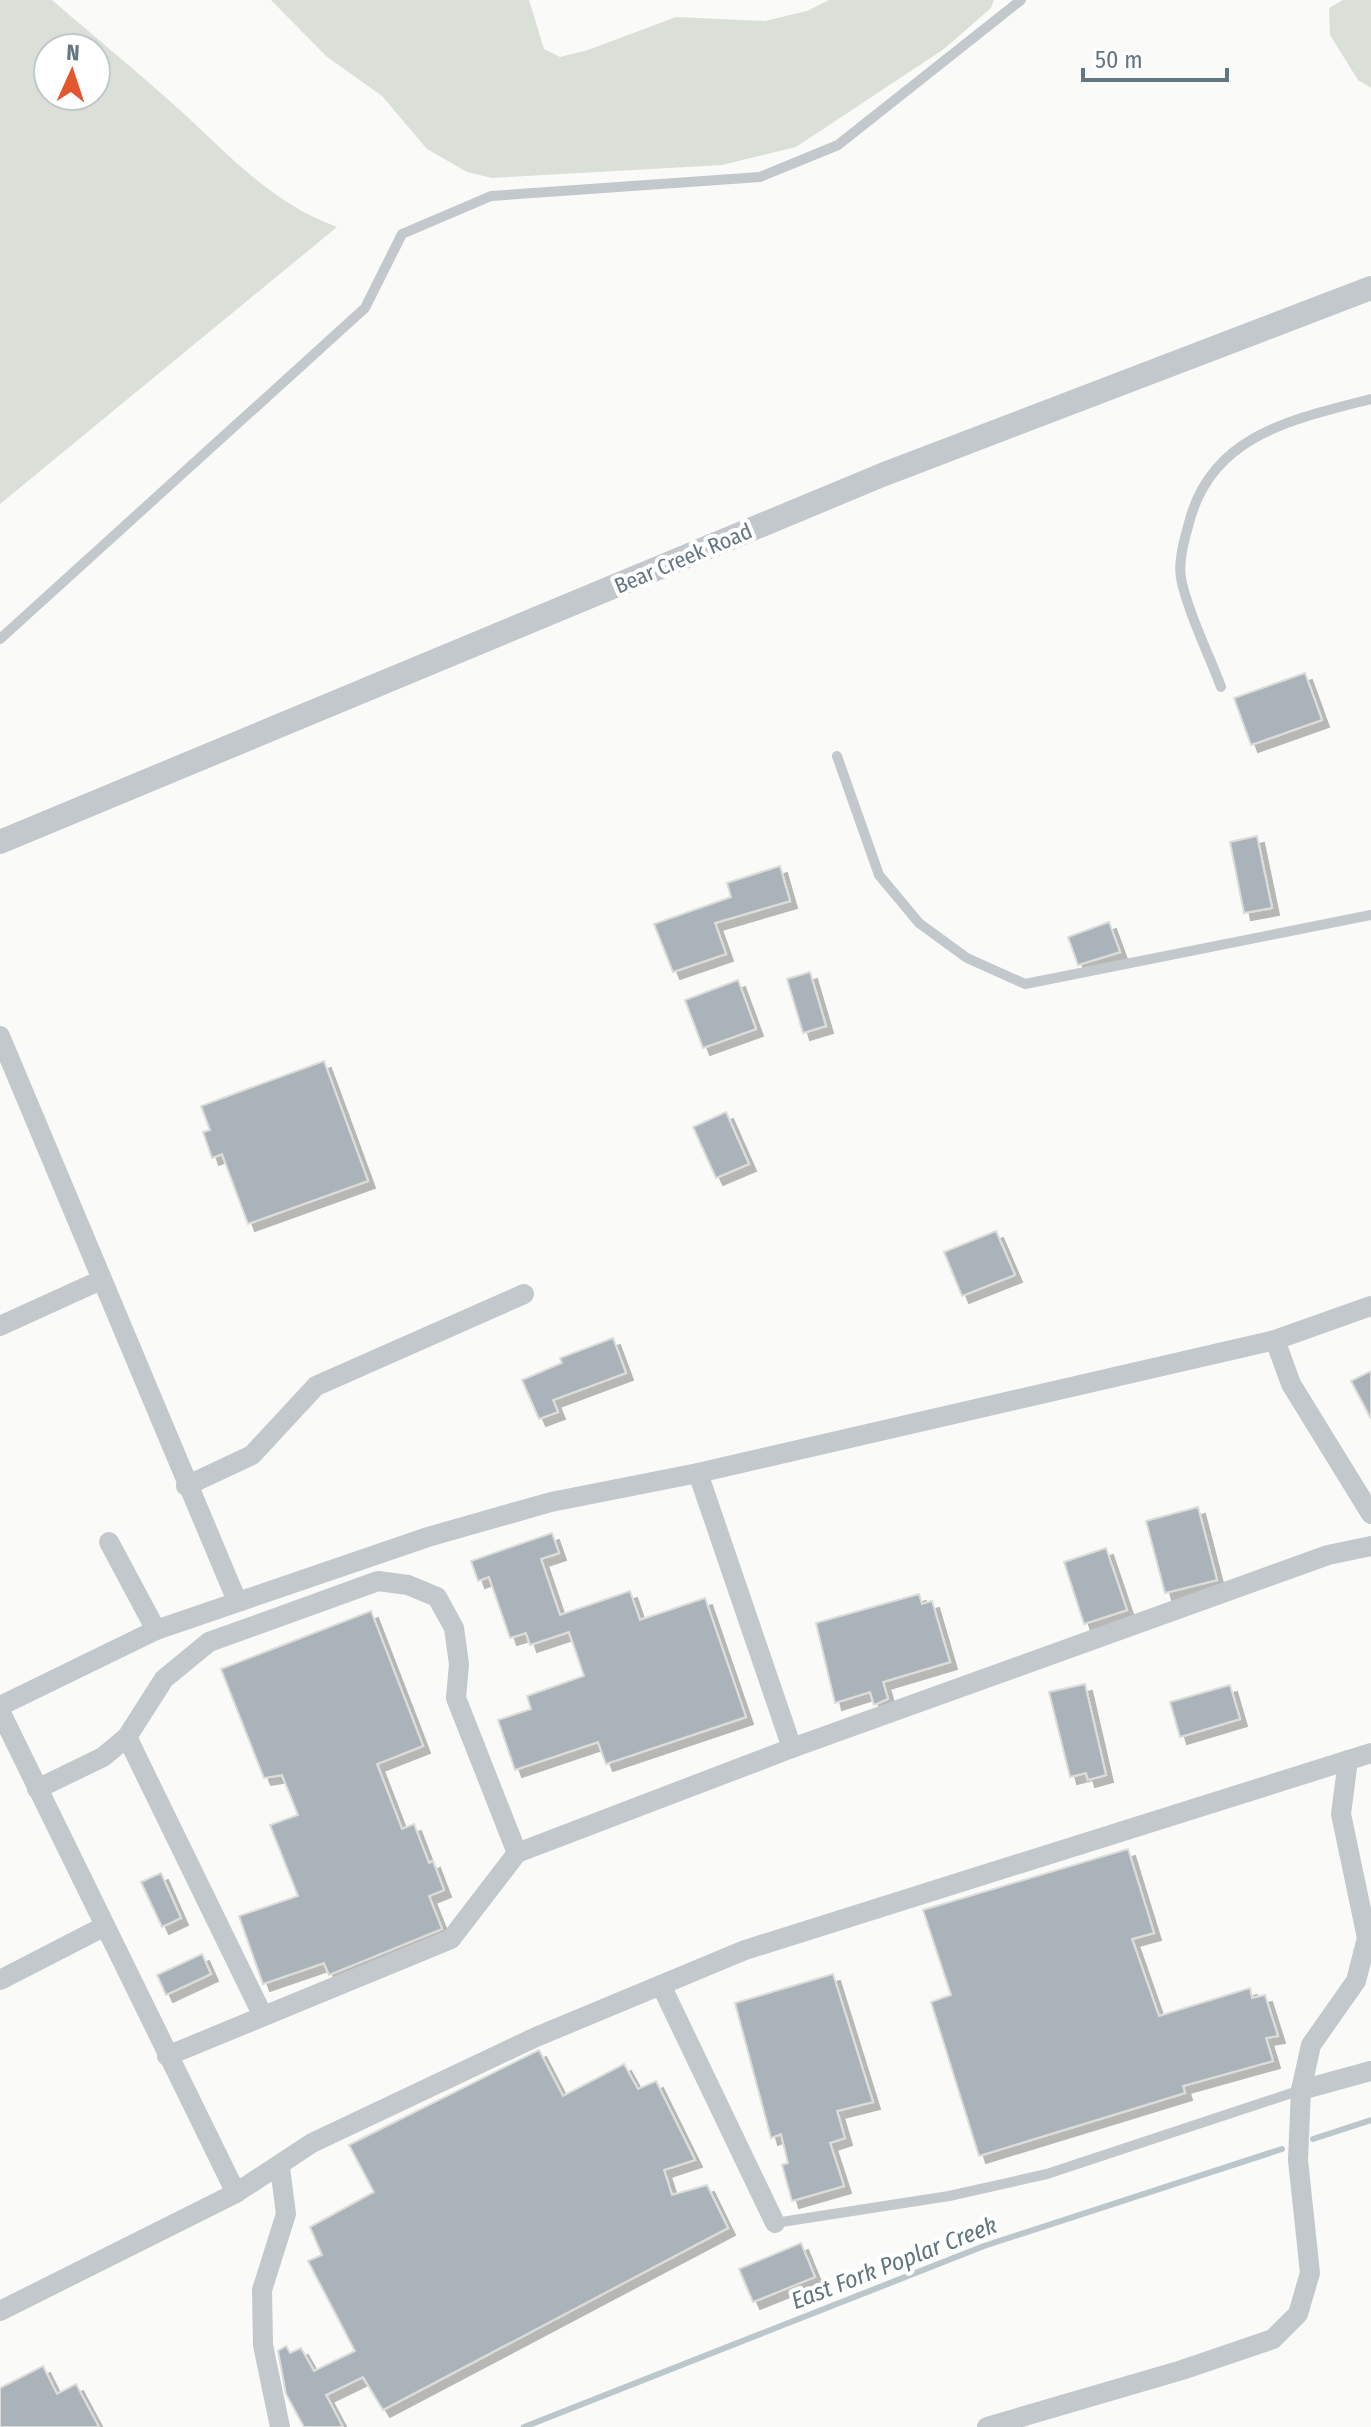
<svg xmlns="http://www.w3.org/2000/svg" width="1371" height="2427" font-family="'Fira Sans Condensed',sans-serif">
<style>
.green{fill:#dadfd7;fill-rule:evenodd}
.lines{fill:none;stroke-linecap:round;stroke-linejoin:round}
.stream{stroke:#bbc7cb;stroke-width:6}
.building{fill:#aab3b9;stroke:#dcdcda;stroke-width:2;filter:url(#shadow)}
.service{stroke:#c3c8cc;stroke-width:10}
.minor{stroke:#c3c8cc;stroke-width:20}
.tertiary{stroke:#c3c8cc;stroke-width:24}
.labels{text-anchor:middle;stroke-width:8;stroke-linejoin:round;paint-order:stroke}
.street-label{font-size:22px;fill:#657683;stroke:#fff}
.water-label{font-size:24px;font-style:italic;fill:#60757c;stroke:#fff}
</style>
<defs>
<filter id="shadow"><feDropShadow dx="7" dy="7" stdDeviation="0" flood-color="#0004"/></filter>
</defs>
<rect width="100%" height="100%" fill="#fafaf8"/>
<g class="green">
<path d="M 0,0 L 52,0 C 95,37 140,74 182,112 C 231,157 273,204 337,227 L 0,504 ZM 48,48 L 96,48 L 96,96 L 48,96 Z"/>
<polygon points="271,0 529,0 544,49 560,57 588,50 676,17 765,21 807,11 829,0 994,0 991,8 944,49 796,147 722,165 492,178 467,172 427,149 382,96 326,56"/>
<polygon points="1343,0 1371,0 1371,88 1358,80 1330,35 1329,8"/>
</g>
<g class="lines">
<g class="stream">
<polyline points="1313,2139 1371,2120"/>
<polyline points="524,2427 984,2246 1282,2149"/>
</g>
</g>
<g class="building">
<polygon points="1305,673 1322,720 1251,745 1234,698"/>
<polygon points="1257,836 1272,908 1244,913 1230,842"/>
<polygon points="780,866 790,901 715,923 726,954 673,972 654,924 731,897 727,883"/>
<polygon points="1109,922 1120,952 1078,965 1068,937"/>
<polygon points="810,972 826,1026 803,1033 787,979"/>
<polygon points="738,980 756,1029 703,1048 685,1000"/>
<polygon points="324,1061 368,1181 248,1224 222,1154 212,1158 203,1132 210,1130 201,1106"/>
<polygon points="726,1112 749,1164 716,1178 693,1127"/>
<polygon points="996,1231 1015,1275 962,1296 944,1252"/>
<polygon points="613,1338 626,1373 553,1400 558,1412 539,1419 522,1380 562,1363 560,1358"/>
<polygon points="1371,1371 1371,1419 1351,1381"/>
<polygon points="1198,1507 1217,1580 1165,1593 1146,1521"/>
<polygon points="552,1533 559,1553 541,1559 560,1615 630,1591 640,1620 705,1598 746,1717 606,1764 598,1742 515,1770 498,1720 531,1709 527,1696 584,1676 569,1632 530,1645 526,1633 510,1638 489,1577 478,1581 471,1561"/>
<polygon points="1106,1548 1127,1610 1084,1624 1064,1562"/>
<polygon points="919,1594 922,1604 932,1601 950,1662 883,1682 888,1699 874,1705 870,1692 835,1703 816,1623"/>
<polygon points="371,1611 423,1746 377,1764 402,1829 414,1824 429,1863 433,1861 444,1890 429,1896 442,1929 329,1975 324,1963 263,1984 239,1916 298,1896 270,1825 298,1815 282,1775 264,1778 221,1669"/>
<polygon points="1085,1684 1106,1775 1088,1780 1086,1773 1070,1777 1049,1692"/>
<polygon points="1230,1685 1240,1719 1180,1737 1170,1702"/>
<polygon points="1128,1849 1154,1933 1132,1939 1159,2016 1250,1988 1252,1998 1265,1995 1278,2036 1266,2038 1273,2061 1183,2086 1185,2093 979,2156 931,2002 951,1995 923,1910"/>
<polygon points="161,1873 181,1918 162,1927 141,1882"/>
<polygon points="202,1954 211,1974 166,1995 157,1975"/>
<polygon points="833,1974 873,2102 837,2111 845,2138 830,2143 844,2186 792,2201 782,2165 788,2163 781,2134 771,2138 735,2003"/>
<polygon points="539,2050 563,2096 624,2064 638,2089 656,2081 695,2160 664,2170 672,2195 707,2185 728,2228 383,2410 363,2377 326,2395 343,2427 304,2427 286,2394 278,2351 286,2346 290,2353 301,2348 314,2371 355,2351 308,2261 322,2255 310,2227 374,2192 349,2145"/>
<polygon points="801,2243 815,2277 753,2302 739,2269"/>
<polygon points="43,2366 57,2394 76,2384 99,2427 0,2427 0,2388"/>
</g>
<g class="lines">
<g class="service">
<polyline points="0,639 365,308 402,234 491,196 760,177 838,145 1021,0"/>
<path d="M 1221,687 C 1209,654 1190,618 1182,583 C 1177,565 1184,540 1189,523 C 1211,435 1293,419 1371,399"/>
<polyline points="837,756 879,875 919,923 967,958 1025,984 1371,915"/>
<polyline points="775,2223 949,2196 1047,2174 1301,2090"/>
</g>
<g class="minor">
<polyline points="0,1036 237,1601"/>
<polyline points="0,1326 101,1280"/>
<polyline points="1275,1340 1291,1384 1371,1514"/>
<polyline points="698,1473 792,1748"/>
<polyline points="186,1486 252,1455 316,1386 524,1294"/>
<polyline points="109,1542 156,1630"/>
<polyline points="0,1706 156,1630 428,1537 551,1502 698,1473 1275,1340 1371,1306"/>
<polyline points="0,1711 236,2193"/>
<polyline points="127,1737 262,2014"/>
<polyline points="37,1789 103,1757 127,1737 164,1679 209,1642 378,1581 408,1585 437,1597 454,1628 459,1664 456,1698 517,1853"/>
<polyline points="0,1980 105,1926"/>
<polyline points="661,1985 775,2223"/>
<polyline points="167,2056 451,1939 517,1853 792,1748 1328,1555 1371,1546"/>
<polyline points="1301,2090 1371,2071"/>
<polyline points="0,2311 236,2193 312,2143 536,2037 745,1950 1371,1753"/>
<polyline points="280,2427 263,2345 262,2290 286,2214 280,2168"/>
<polyline points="987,2427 1182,2370 1273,2339 1298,2314 1310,2273 1298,2160 1301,2090 1311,2045 1356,1981 1367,1938 1341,1814 1348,1760"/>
</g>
<polyline class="tertiary" points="0,842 882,475 1371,288"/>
</g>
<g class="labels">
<g class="street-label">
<text transform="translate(683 558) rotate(-23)" y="8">Bear Creek Road</text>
</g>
<g class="water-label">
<text transform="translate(894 2263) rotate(-21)" y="8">East Fork Poplar Creek</text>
</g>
</g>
<g transform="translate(72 72) rotate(3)"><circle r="38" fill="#ffffff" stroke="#c1c8cd" stroke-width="2"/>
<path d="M0-6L14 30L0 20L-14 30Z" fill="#e4572e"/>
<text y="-12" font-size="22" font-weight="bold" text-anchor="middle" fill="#657683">N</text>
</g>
<path d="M1083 68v12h144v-12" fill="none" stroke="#657683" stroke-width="4"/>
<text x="1095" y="68" font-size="24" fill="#657683" stroke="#ffffff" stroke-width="6" paint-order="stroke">50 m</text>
</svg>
